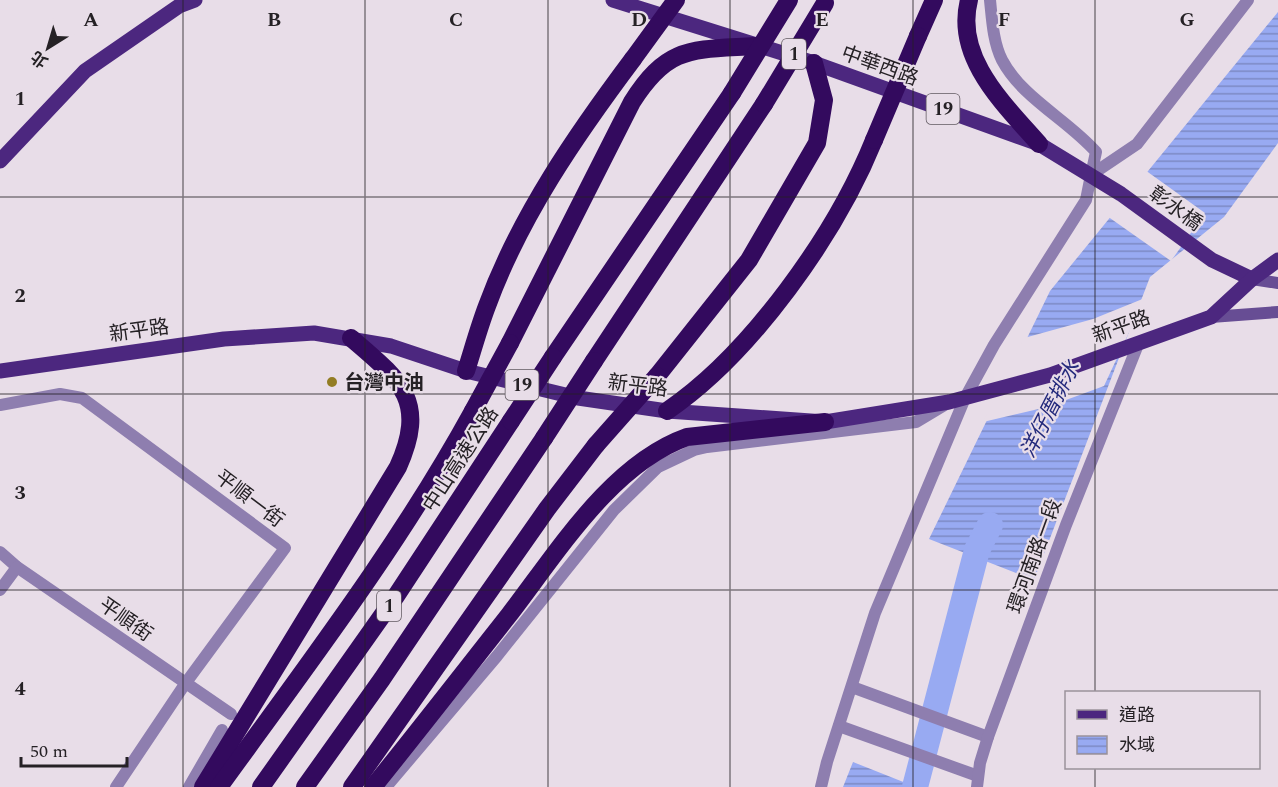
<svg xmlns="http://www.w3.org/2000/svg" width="1278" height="787" font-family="Spectral,'Noto Sans TC',serif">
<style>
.water{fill:url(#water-rules)}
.pier{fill:#e8dde8}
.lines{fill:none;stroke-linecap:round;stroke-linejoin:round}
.river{stroke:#98aaf2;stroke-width:26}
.minor{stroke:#8e7eaf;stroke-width:12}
.tertiary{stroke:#8e7eaf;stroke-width:12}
.secondary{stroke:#674d94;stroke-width:12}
.primary{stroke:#4c277f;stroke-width:15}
.motorway{stroke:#330a5e;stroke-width:18}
.motorway-bridge{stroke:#330a5e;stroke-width:18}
.grid{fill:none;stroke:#252125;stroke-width:1.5;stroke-opacity:0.55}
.poi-dot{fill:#937d24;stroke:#e8dde8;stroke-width:2}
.labels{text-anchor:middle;stroke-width:4.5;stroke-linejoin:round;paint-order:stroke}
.shield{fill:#e8dde8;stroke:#605960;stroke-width:1.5}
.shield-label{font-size:18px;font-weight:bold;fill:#252125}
.street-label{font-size:20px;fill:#252125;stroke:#e8dde8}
.poi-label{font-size:20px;font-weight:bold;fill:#252125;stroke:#e8dde8;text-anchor:start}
.water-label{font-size:21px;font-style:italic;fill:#242a7c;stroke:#e8dde8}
.grid-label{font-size:20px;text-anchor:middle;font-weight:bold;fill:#252125;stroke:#e8dde8;stroke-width:4.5;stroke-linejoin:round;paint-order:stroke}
</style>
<defs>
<pattern id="water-rules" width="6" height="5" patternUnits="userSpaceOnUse" patternTransform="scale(1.5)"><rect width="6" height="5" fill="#98aaf2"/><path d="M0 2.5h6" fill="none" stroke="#7c8ac4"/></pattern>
</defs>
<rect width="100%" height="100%" fill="#e8dde8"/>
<g class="water">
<polygon points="1278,12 1278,143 1224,217 1150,277 1034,580 929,539 1050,291"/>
<polygon points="853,762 916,787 843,787"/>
</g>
<g class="pier">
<polygon points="1145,170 1205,213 1171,261 1107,216"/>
<polygon points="1145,298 1104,386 1047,407 983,422 1024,338 1093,319"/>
<polygon points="854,759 917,784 919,787 851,760"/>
</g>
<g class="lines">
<polyline class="river" points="915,787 977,550 990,525"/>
<g class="minor">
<path d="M 990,0 C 992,19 993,42 1002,60 C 1022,98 1068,120 1096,152 L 1091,175"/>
<polyline points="1091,175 1137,144 1248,0"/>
<polyline points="0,405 60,394 82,398 285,548 185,684 116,787"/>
<polyline points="0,552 17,567 231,714"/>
<polyline points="0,590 17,567"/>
<polyline points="852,687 988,737"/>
<polyline points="839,726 978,776"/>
<polyline points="189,787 222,730"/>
<polyline points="386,787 497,656 614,510 658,467 694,450 707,447 916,422 946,404"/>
<polyline points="977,787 980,763 988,737 1066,525 1139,342"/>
</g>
<polyline class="tertiary" points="821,787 827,762 875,613 965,398 994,345 1086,200 1091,175"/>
<g class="secondary">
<polyline points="1252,279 1278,283"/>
<polyline points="1211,317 1278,312"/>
</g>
<g class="primary">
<polyline points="613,0 814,63 1039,144 1121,194 1212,260 1252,279"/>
<polyline points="0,161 85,71 179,6 195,0"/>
<polyline points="0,371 224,339 314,333 391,346 466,371 578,398 667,411 825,422 949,402 1050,375 1211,317 1252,279 1278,260"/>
</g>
<g class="motorway">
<path d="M 969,0 C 954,58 1005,105 1039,144"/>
<polyline points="918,36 934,0"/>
<path d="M 510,343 L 632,102 C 668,45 692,50 755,46"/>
<polyline points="553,357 732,93"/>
<polyline points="594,361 764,104"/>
<path d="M 466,371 C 473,349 479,327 487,306 C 520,216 576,135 633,59"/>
<polyline points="657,376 749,260 817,143 824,100 814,63"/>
<path d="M 667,411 C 751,354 836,234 874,140"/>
<path d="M 203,787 L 398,467 C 428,400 400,380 351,338"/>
<path d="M 219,787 C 308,664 400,544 473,411"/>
<polyline points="261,787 396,596 511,421"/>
<polyline points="305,787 382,679 544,438"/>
<polyline points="352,787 547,509 596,445"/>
<path d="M 373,787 C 419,730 464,672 509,615 C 557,553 611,464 687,437 L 825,422"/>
</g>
<g class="motorway-bridge">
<polyline points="633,59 676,0"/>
<polyline points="732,93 789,0"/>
<polyline points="764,104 825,3"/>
<polyline points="874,140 918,36"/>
<polyline points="473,411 510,343"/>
<polyline points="511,421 553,357"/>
<polyline points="544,438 594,361"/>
<polyline points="596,445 657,376"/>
</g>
</g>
<path class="grid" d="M 183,0 L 183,787M 365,0 L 365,787M 548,0 L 548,787M 730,0 L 730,787M 913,0 L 913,787M 1095,0 L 1095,692M 0,197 L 1278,197M 0,394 L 1278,394M 0,590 L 1278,590M 1095,768 L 1095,787"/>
<circle class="poi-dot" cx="332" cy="382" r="6"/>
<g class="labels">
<g class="shield">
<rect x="782" y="39" width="24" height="30" rx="4.5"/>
<rect x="926.5" y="94" width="33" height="30" rx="4.5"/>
<rect x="505.5" y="370" width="33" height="30" rx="4.5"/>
<rect x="377" y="591" width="24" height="30" rx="4.5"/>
</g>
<g class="shield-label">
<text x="794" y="60">1</text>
<text x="943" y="115">19</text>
<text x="522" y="391">19</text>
<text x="389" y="612">1</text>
</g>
<g class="street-label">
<text transform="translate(880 65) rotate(20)" y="7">中華西路</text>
<text transform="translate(1176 208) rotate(36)" y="7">彰水橋</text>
<text transform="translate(1121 326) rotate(-20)" y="7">新平路</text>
<text transform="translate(139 330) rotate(-8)" y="7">新平路</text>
<text transform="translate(638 385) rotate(7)" y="7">新平路</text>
<text transform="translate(460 459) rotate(-57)" y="7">中山高速公路</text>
<text transform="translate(250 498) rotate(37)" y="7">平順一街</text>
<text transform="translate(1034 556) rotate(-70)" y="7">環河南路一段</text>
<text transform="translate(126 619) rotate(35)" y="7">平順街</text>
</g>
<g class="poi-label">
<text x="344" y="389">台灣中油</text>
</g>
<g class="water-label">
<text transform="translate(1050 409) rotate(-63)" y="7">洋仔厝排水</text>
</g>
</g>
<g class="grid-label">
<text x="91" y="26">A</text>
<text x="274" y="26">B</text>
<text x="456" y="26">C</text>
<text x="639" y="26">D</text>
<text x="822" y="26">E</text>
<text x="1004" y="26">F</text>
<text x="1187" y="26">G</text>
<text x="20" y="105">1</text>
<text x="20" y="302">2</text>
<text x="20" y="499">3</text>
<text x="20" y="695">4</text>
</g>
<rect x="1065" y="691" width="195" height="78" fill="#e8dde8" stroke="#9a929a" stroke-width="1.5"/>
<rect x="1077" y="710" width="30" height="9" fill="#4c277f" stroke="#9a929a" stroke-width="1.5"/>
<text x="1119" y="721" font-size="18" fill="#252125">道路</text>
<rect x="1077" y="736" width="30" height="18" fill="url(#water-rules)" stroke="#9a929a" stroke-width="1.5"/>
<text x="1119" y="751" font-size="18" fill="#252125">水域</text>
<g transform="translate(48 48) rotate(217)" stroke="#e8dde8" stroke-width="4.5" paint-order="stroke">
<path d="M0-4.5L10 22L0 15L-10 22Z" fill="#252125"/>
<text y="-9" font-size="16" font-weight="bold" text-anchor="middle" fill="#252125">北</text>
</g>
<path d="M21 757v9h106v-9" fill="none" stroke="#252125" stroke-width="3"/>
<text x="30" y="757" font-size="18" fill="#252125" stroke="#e8dde8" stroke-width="4.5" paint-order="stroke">50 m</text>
</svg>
